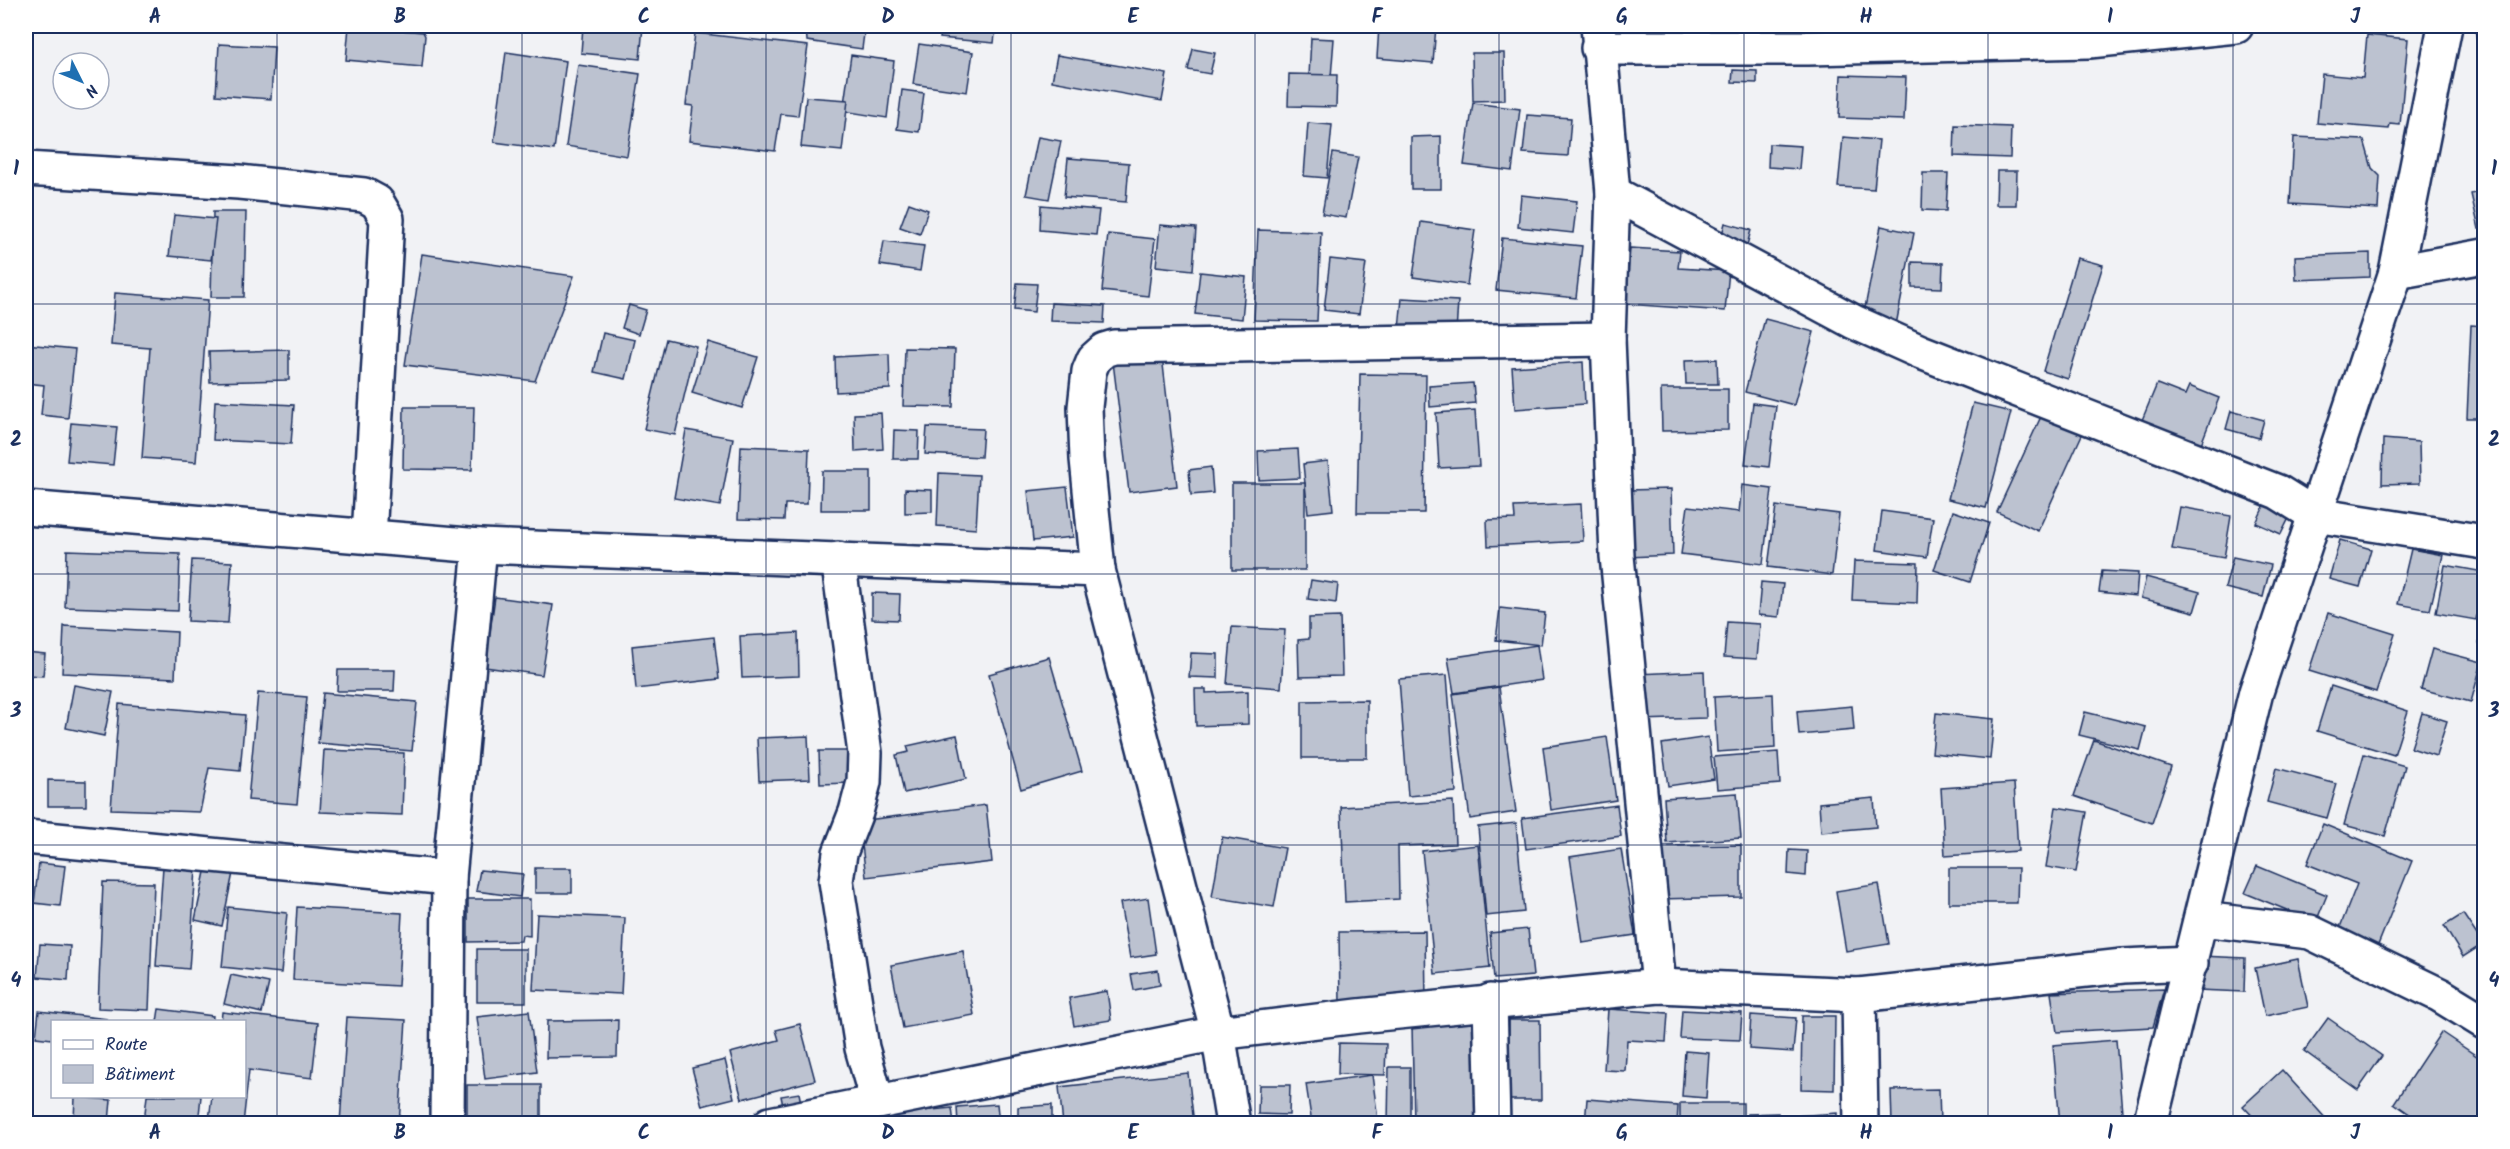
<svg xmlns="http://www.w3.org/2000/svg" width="2510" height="1149" font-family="Kalam,sans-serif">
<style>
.building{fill:#bcc2d0;stroke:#1b2f5e;stroke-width:1.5}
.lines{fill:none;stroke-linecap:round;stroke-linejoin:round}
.minor-casing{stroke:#1b2f5e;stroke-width:38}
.minor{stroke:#fff;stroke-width:33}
.grid{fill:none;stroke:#1b2f5e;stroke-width:1.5;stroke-opacity:0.55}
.neatline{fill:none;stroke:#1b2f5e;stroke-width:2}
.grid-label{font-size:20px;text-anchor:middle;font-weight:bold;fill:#1b2f5e}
</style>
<rect width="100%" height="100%" fill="#f1f2f5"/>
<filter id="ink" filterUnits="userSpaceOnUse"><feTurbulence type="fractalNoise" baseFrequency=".0167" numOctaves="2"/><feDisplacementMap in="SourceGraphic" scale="12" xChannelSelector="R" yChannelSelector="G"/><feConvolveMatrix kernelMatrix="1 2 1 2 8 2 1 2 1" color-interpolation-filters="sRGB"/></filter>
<g filter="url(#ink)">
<g class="building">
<polygon points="349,26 423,32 425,36 422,67 346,60"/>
<polygon points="583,26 643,26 640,59 581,53"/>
<polygon points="806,26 865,26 862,49 807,41"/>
<polygon points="942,26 996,26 994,43 940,38"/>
<polygon points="1379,26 1436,26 1433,63 1377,58"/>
<polygon points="1675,26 1706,26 1705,33 1674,29"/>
<polygon points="1825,26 1905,26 1904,36 1824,30"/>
<polygon points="2475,26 2484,26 2484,95"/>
<polygon points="695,33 808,46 798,116 781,114 775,151 689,141 693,106 686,105"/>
<polygon points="2367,35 2408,39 2400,125 2390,124 2389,129 2317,123 2322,74 2363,78"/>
<polygon points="1311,38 1334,39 1331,77 1309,76"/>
<polygon points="219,44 274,47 271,99 216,95"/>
<polygon points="919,44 973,52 967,92 913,84"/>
<polygon points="1193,49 1215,53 1210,74 1188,70"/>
<polygon points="506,52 566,61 554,150 494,142"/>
<polygon points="1472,53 1504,53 1505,100 1473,101"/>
<polygon points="851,55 894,61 887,118 843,111"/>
<polygon points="1057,55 1167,74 1162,101 1052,81"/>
<polygon points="578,65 640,74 627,156 566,146"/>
<polygon points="1733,70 1757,71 1757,83 1732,82"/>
<polygon points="1289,74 1337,75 1336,107 1288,106"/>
<polygon points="1841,75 1906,77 1904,120 1839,118"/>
<polygon points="902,90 924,93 919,132 897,129"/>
<polygon points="806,97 848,100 842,151 801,147"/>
<polygon points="1473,103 1520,109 1512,171 1464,165"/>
<polygon points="1527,115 1571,118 1568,156 1523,153"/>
<polygon points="1308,123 1332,125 1327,178 1304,176"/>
<polygon points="1955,125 2011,127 2010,158 1954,156"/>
<polygon points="1441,136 1441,189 1411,189 1411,137"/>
<polygon points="1038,137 1061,141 1049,199 1026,195"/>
<polygon points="1843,137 1879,140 1874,189 1838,187"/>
<polygon points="2294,137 2364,140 2372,168 2380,176 2378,209 2290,204"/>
<polygon points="1769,144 1801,146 1799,169 1768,167"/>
<polygon points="1333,153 1358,157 1346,218 1322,214"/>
<polygon points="1068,158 1129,163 1126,202 1064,197"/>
<polygon points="1997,171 2017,171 2016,205 1996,205"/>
<polygon points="1923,173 1948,173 1946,211 1922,210"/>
<polygon points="2484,190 2484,228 2479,229 2471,194"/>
<polygon points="1521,195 1577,201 1573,233 1518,227"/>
<polygon points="909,203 928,210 920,234 900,227"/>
<polygon points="1041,205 1099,210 1096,235 1040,230"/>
<polygon points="213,212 246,212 244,297 211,297"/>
<polygon points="174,215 216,219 211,260 169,256"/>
<polygon points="1421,222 1475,230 1467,285 1413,277"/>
<polygon points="1725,223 1751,230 1746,249 1720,242"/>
<polygon points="1160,225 1196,228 1193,270 1156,266"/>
<polygon points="1881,226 1914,233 1895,330 1862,323"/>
<polygon points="1258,230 1321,232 1317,321 1254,320"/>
<polygon points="1108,234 1155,239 1148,296 1102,291"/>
<polygon points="1502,238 1582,246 1576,298 1496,290"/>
<polygon points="884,241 924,246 920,271 880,265"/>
<polygon points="1630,248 1680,251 1678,268 1729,271 1725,311 1626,304"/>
<polygon points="2370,253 2370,277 2296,280 2295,256"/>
<polygon points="422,254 574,276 535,381 405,365"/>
<polygon points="2077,258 2103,265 2068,379 2043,371"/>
<polygon points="1330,259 1366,263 1359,314 1324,310"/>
<polygon points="1912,262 1943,263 1942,288 1912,287"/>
<polygon points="1200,272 1246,277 1242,319 1195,314"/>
<polygon points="1017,283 1037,284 1034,312 1014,310"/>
<polygon points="115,293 208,300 196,462 142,458 150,348 111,345"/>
<polygon points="1402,298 1458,301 1456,332 1399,329"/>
<polygon points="1051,303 1105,306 1104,323 1050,321"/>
<polygon points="629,305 646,310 639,334 622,328"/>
<polygon points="1765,319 1814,332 1794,405 1745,392"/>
<polygon points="2471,325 2484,326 2484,418 2467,418"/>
<polygon points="603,333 635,340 626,379 594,372"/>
<polygon points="666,339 696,346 675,435 644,429"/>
<polygon points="708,342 758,357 742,408 692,393"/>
<polygon points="26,344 75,349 68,418 41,415 44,385 26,383"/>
<polygon points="905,348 955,349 953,407 903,406"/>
<polygon points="289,350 289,380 210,382 209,352"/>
<polygon points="889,354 890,389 836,392 835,357"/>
<polygon points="1162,356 1177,486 1129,492 1113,362"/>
<polygon points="1717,359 1718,384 1686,384 1685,360"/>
<polygon points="1583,362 1585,404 1515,409 1512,367"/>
<polygon points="1360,374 1426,375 1424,513 1357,513"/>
<polygon points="1473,383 1475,403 1430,407 1429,386"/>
<polygon points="2157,384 2185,395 2189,386 2219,398 2201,444 2142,420"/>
<polygon points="1661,389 1728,389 1728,430 1662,431"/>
<polygon points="215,401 294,405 291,444 213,440"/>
<polygon points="1753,403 1776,406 1769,467 1745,464"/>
<polygon points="1973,403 2011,412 1986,508 1948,499"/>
<polygon points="404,407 474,407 472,470 403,469"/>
<polygon points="1475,410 1479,466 1439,468 1436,413"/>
<polygon points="2044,410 2085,428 2038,531 1997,512"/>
<polygon points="2231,411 2264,420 2259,438 2226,429"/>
<polygon points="881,413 883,449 855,451 854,414"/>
<polygon points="71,423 117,427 113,465 67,461"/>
<polygon points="927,427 983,429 981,457 925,454"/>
<polygon points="686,430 733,438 720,506 674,498"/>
<polygon points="894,430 919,431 918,459 893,459"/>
<polygon points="2383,439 2419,442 2420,483 2382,484"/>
<polygon points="741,446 809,449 807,504 785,504 784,520 738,519"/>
<polygon points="1298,449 1300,478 1259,480 1258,451"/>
<polygon points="1328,461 1333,510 1308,513 1303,464"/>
<polygon points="1211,467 1213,493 1191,495 1189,470"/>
<polygon points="822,471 871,471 871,510 821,510"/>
<polygon points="939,473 979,475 976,529 937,526"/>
<rect x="1232" y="483" width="73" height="87"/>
<polygon points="1742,485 1772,489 1763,564 1681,554 1688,506 1739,512"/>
<polygon points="1067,487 1073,537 1033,541 1028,491"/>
<polygon points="905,489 932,490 932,512 905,513"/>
<polygon points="1671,489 1673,555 1628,557 1627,490"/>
<polygon points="1581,504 1583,541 1488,546 1487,520 1515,519 1514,507"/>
<polygon points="2265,504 2290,516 2281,534 2256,523"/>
<polygon points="1776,506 1839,514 1832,575 1768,567"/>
<polygon points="2180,507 2231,516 2224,558 2172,549"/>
<polygon points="1882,511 1933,518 1927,557 1877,550"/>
<polygon points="1953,511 1989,523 1970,582 1934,570"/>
<polygon points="2340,540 2371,549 2360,587 2329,579"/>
<polygon points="2411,549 2443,555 2430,610 2398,604"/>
<polygon points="67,550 180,554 178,611 65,607"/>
<polygon points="2233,557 2271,565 2263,597 2225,588"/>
<polygon points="192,560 232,562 228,623 188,621"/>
<polygon points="1854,561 1918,563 1917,603 1852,600"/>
<polygon points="2445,565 2484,572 2476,620 2436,613"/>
<polygon points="2102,571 2138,573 2136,596 2099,592"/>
<polygon points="2146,577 2200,592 2194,612 2141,598"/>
<polygon points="1311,580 1338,584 1336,603 1308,599"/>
<polygon points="1761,582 1783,584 1779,617 1758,615"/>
<polygon points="872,593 900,594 899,620 872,619"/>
<polygon points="495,597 553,605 542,675 485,667"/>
<polygon points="1500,608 1545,613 1541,645 1496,640"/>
<polygon points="2328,613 2395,634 2376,692 2309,671"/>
<polygon points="1340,617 1342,676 1299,677 1298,640 1309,639 1309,618"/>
<polygon points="2484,620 2484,644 2479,643"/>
<polygon points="1727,622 1760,624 1757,659 1724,657"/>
<polygon points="64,626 177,632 175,678 62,673"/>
<polygon points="1232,627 1285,630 1281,688 1227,684"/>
<polygon points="798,633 799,676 742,678 740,636"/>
<polygon points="714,637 719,679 636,689 632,646"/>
<polygon points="1537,645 1542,680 1454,693 1448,658"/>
<polygon points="2432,649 2482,662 2471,702 2421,689"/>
<polygon points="26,652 45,654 43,676 26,675"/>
<polygon points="1191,653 1218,654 1218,678 1189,677"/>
<polygon points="1049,657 1082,771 1021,789 989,674"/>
<polygon points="338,670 395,670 394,691 337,691"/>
<polygon points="1704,671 1706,718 1639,720 1637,674"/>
<polygon points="1447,675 1456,792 1408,796 1399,679"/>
<polygon points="74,685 113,692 104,736 66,728"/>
<polygon points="2331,686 2408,711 2394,755 2317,731"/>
<polygon points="1499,687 1516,812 1470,819 1453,694"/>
<polygon points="1195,689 1206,689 1206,693 1248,691 1248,724 1196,726"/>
<polygon points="258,693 307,697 297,804 248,800"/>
<polygon points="323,693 417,702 412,751 318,743"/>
<polygon points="1773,694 1775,748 1717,752 1714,697"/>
<polygon points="1367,700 1367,758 1302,758 1302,701"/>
<polygon points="119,704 245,715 240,771 209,768 200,812 111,809"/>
<polygon points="1852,706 1854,730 1799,735 1797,711"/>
<polygon points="2085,712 2146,727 2140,750 2079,735"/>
<polygon points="1936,713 1994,719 1990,759 1932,753"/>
<polygon points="2422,713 2447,721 2436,756 2411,748"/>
<polygon points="957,735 966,779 904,793 896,755 909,752 907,746"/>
<polygon points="808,736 810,779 759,781 757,738"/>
<polygon points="1607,737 1616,800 1551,810 1543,747"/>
<polygon points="1708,737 1714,779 1668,786 1662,744"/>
<polygon points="2094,740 2171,767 2152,823 2074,796"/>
<polygon points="324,750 404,753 402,815 320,812"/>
<polygon points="819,751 849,751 850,783 820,784"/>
<polygon points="1778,752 1780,784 1717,789 1714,757"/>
<polygon points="2364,754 2405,766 2385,836 2344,825"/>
<polygon points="2276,768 2337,784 2327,818 2267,802"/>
<polygon points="48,780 86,781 86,806 48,806"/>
<polygon points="2014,783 2018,851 1945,856 1941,788"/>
<polygon points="1737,793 1741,838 1667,843 1664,798"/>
<polygon points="1874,798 1876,827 1821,832 1819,803"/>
<polygon points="1453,801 1455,844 1398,846 1399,899 1345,902 1341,807"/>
<polygon points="986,805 992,862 866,877 859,821"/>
<polygon points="1617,805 1621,836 1526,849 1522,818"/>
<polygon points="2056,807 2087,812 2076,872 2046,867"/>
<polygon points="1516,823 1524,912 1486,916 1478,827"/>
<polygon points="2323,824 2412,861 2376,950 2337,935 2357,884 2307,864"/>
<polygon points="1222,837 1285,848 1274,907 1212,897"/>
<polygon points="1478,845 1490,968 1435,974 1422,851"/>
<polygon points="1741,845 1741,897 1659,899 1659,846"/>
<polygon points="1621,849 1635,935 1583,943 1570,857"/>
<polygon points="1789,850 1807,851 1806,876 1788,874"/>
<polygon points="39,863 65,866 60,906 34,903"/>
<polygon points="2257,866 2327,895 2316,922 2245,893"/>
<polygon points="163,867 196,869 189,969 156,966"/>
<polygon points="206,867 233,873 222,926 195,920"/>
<rect x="535" y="868" width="37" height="25"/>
<polygon points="1949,868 2018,868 2017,903 1949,903"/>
<polygon points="480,870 523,874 520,897 476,891"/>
<polygon points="103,882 154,883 149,1010 98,1008"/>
<polygon points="26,883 32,883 27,946 26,946"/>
<polygon points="1879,884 1889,944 1846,951 1836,891"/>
<polygon points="1148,898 1156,954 1130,958 1120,903"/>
<polygon points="468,899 530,899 530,936 522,935 521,941 468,942"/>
<polygon points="228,907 287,913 281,973 222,967"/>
<polygon points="297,907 402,913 398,986 293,980"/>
<polygon points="537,914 625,918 621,994 533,990"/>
<polygon points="2463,914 2483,944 2463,957 2444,926"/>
<polygon points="1528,929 1533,976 1494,979 1490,933"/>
<polygon points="1425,931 1426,1003 1340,1004 1339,932"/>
<polygon points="40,944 70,946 68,980 37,977"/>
<polygon points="26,949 32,949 28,991 26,991"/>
<rect x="477" y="949" width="49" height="53"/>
<polygon points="963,951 974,1015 903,1028 891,965"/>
<polygon points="2200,956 2245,958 2244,992 2198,990"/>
<polygon points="2298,959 2308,1007 2265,1016 2255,968"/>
<polygon points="1158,970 1160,985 1134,990 1131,974"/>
<polygon points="231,975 269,983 262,1013 224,1004"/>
<polygon points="2164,989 2153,1027 2057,1032 2051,993"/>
<polygon points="1107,991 1111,1020 1074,1026 1069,998"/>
<polygon points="26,995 30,996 26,1050"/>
<polygon points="159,1009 213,1016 212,1022 157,1022"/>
<polygon points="1608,1009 1668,1013 1666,1042 1627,1040 1625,1071 1604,1070"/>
<polygon points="1682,1010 1742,1013 1740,1040 1680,1038"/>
<polygon points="39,1011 107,1019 106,1022 52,1022 52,1039 36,1037"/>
<polygon points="529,1011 537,1072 485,1079 477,1017"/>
<polygon points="222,1012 318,1023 312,1078 249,1070 243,1124 209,1120 212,1096 244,1096 244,1022 221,1022"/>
<polygon points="1751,1015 1796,1018 1793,1052 1749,1049"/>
<polygon points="1802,1016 1835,1016 1834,1090 1801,1089"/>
<polygon points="347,1017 406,1020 399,1124 340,1124"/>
<polygon points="2328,1018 2382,1056 2358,1090 2304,1051"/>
<polygon points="618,1020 617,1057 546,1058 547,1021"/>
<polygon points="1509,1020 1540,1020 1541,1100 1508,1100"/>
<polygon points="1477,1023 1478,1122 1414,1124 1412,1025"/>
<polygon points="800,1024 815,1080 742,1099 730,1053 779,1040 776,1030"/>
<polygon points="2441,1032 2484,1061 2484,1124 2424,1124 2394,1103"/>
<polygon points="2116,1040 2123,1124 2060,1124 2053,1045"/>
<polygon points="1339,1043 1386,1044 1385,1075 1338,1074"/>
<polygon points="1685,1051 1709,1053 1706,1098 1682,1096"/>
<polygon points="725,1060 734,1098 702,1106 692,1068"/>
<polygon points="1389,1067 1410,1067 1410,1124 1388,1124"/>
<polygon points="2282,1070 2328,1121 2325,1124 2260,1124 2243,1106"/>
<polygon points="1188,1073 1194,1124 1063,1124 1059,1087"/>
<polygon points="1372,1075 1378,1120 1352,1124 1312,1124 1306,1084"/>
<rect x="467" y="1085" width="74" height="39"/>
<polygon points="1259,1085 1290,1085 1289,1115 1258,1114"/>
<polygon points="1939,1089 1940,1124 1892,1124 1891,1090"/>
<polygon points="799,1093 801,1103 783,1106 781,1096"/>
<polygon points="147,1096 201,1096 198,1124 144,1121"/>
<polygon points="75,1097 111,1100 109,1122 74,1120"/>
<polygon points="1587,1099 1678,1106 1677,1124 1585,1124"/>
<rect x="1680" y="1103" width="63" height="21"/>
<polygon points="997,1104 999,1124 958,1124 957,1107"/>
<polygon points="1052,1105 1052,1124 1018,1124 1018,1107"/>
<polygon points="952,1108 954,1124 880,1124 881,1115"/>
<polygon points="1778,1113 1778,1124 1748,1124 1748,1114"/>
<polygon points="1837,1113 1837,1124 1794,1124 1794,1116"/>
<polygon points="1520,1118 1568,1120 1568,1124 1519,1124"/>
<rect x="1247" y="1119" width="53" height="5"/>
</g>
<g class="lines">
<g class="minor-casing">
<g id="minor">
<polyline points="1598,26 1613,193 1608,339 1617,556 1659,986"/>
<polyline points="1598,48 1808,48 2089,41 2236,26"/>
<polyline points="26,169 239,182 364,195 377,202 387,219 369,537"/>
<polyline points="1613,193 1854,322 1921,352 2278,492 2315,515 2484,542"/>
<polyline points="2396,272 2484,256"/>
<polyline points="26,508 480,546 1098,570"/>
<polyline points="838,559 865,753 864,782 856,812 840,853 836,881 862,1048 877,1101"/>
<polyline points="26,837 449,878"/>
<polyline points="2202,919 2310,932 2440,995 2484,1022"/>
<polyline points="1859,995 1861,1124"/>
<polyline points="1490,1001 1493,1124"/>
<polyline points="447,1124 449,878 480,546"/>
<polyline points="770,1124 1218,1033 1358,1016 1659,986 1859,995 2123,966 2191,963"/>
<polyline points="1233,1124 1218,1033 1098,570 1087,459 1085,407 1089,371 1094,359 1104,350 1114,347 1608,339"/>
<polyline points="2150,1124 2256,692 2396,272 2445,26"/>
</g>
</g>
<use href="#minor" class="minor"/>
</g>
</g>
<path class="grid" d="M 277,26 L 277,1124M 522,26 L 522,1124M 766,26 L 766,1124M 1011,26 L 1011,1124M 1255,26 L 1255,1124M 1499,26 L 1499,1124M 1744,26 L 1744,1124M 1988,26 L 1988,1124M 2233,26 L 2233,1124M 26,304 L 2484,304M 26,574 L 2484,574M 26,845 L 2484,845"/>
<rect width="2510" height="1149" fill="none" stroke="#fff" stroke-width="66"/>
<rect x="51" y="1020" width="195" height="78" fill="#ffffff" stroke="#a4acbf" stroke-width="1.5"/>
<rect x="63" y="1040" width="30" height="9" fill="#ffffff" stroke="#a4acbf" stroke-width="1.5"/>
<text x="105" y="1050" font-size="18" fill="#1b2f5e">Route</text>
<rect x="63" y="1065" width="30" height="18" fill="#bcc2d0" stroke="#a4acbf" stroke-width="1.5"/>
<text x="105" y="1080" font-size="18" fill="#1b2f5e">Bâtiment</text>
<g transform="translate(81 81) rotate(133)"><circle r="28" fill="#ffffff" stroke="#a4acbf" stroke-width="1.5"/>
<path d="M0-4.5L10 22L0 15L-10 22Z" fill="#1f6fb2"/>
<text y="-9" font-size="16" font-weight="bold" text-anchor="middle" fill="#1b2f5e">N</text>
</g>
<rect x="33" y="33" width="2444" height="1083" class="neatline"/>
<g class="grid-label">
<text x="155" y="23">A</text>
<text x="400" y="23">B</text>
<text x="644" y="23">C</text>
<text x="888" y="23">D</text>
<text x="1133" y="23">E</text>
<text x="1377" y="23">F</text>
<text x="1622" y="23">G</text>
<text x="1866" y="23">H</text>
<text x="2110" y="23">I</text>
<text x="2355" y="23">J</text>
<text x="16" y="175">1</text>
<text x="2494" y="175">1</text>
<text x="16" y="446">2</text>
<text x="2494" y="446">2</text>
<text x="16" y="717">3</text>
<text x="2494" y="717">3</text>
<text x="16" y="987">4</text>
<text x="2494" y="987">4</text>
<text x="155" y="1139">A</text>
<text x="400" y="1139">B</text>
<text x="644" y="1139">C</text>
<text x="888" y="1139">D</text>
<text x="1133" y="1139">E</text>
<text x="1377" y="1139">F</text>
<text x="1622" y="1139">G</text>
<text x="1866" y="1139">H</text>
<text x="2110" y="1139">I</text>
<text x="2355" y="1139">J</text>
</g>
</svg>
